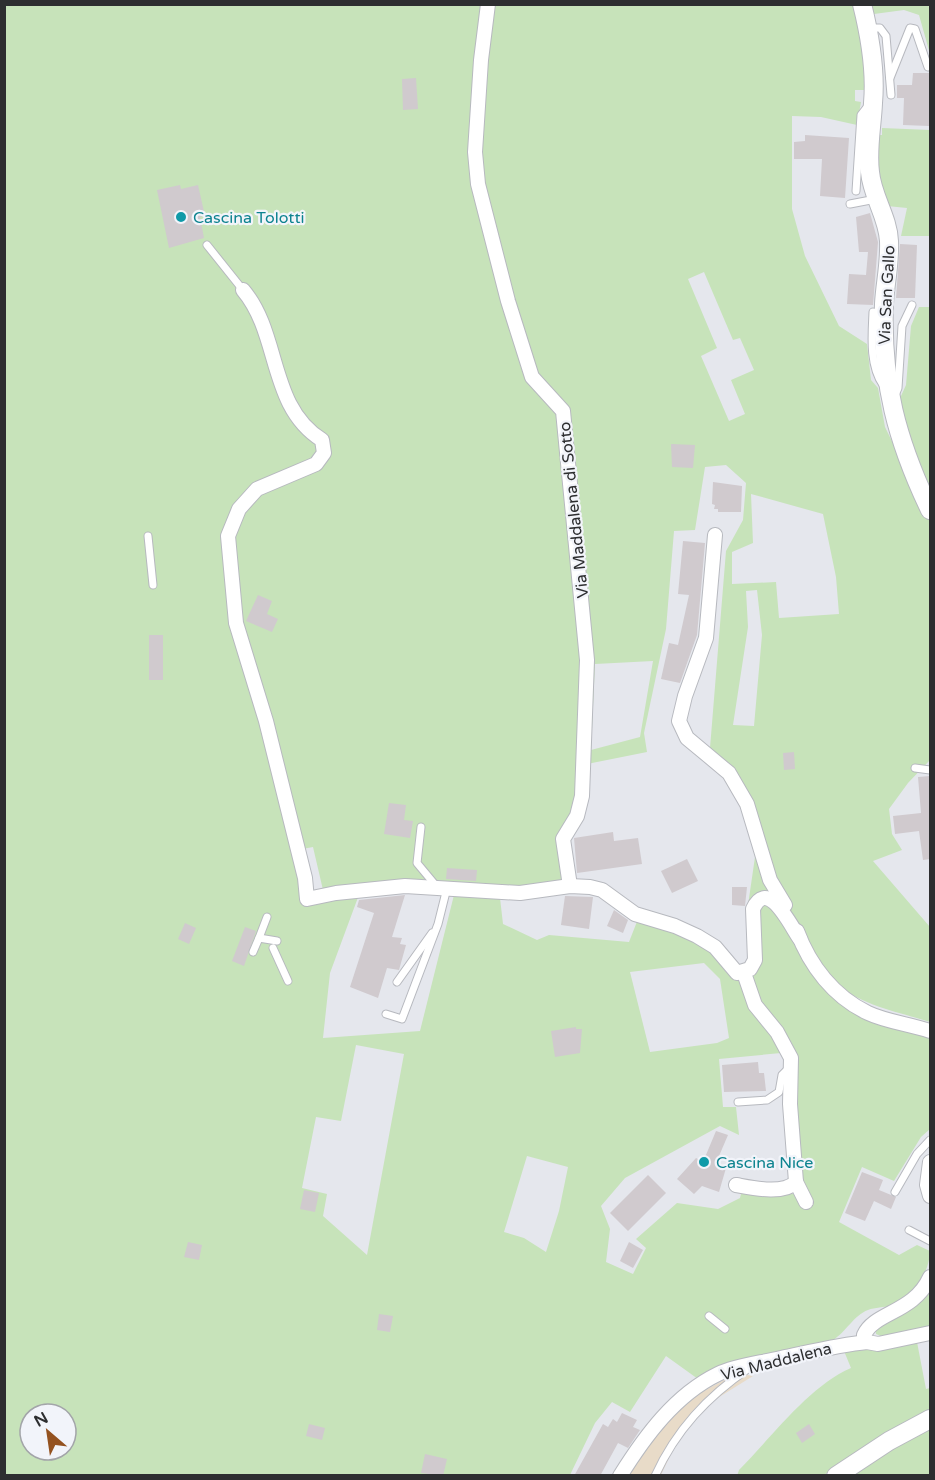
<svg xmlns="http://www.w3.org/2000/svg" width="935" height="1480" font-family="'Varela Round',sans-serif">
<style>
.industrial{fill:#e8dbc8}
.green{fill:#c7e3ba;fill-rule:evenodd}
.building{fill:#d0cace}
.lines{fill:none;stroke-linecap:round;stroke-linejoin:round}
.service-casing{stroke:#b7b9bf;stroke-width:9}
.minor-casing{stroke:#b7b9bf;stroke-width:16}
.tertiary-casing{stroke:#b7b9bf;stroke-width:20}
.service{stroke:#fff;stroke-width:7}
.minor{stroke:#fff;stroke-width:14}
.tertiary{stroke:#fff;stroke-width:18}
.culture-dot{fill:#0f9aa8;stroke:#f2f4fa;stroke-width:2}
.labels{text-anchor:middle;stroke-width:4.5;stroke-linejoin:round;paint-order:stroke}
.culture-label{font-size:16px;fill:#0d838f;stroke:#f2f4fa;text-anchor:start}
.street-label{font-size:16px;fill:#2d2e30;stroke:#f2f4fa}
</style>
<rect width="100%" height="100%" fill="#e5e7ed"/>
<polygon class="industrial" points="737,1373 753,1376 716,1399 693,1420 675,1445 661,1475 625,1476 644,1445 691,1398"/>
<g class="green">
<path d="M 5,5 L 855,5 L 863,45 L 865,90 L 855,90 L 855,101 L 861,102 L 857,125 L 821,117 L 792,116 L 792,209 L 805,256 L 839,326 L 867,344 L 871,380 L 878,388 L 885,427 L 930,519 L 930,760 L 908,783 L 889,809 L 892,834 L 902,850 L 873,861 L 930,927 L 930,1022 C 896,1011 861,1006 833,981 L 824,989 L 871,1022 L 905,1029 L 930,1038 L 930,1129 L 921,1137 L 894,1181 L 862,1167 L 839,1222 L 899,1255 L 917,1245 L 930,1251 C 930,1272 912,1299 891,1305 C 884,1308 875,1307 868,1310 C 854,1315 846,1332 833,1340 L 720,1365 L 698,1379 L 666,1356 L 630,1412 L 612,1402 L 595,1423 L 570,1475 L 5,1476 ZM 704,272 L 733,340 L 740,338 L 754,370 L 731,380 L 745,414 L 729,421 L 701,356 L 717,348 L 688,279 ZM 564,416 L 589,609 L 592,656 L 587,764 L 647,752 L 644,733 L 666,629 L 674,531 L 695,530 L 705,467 L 726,465 L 746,483 L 743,520 L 726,551 L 710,748 L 737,778 L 762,844 L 753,847 L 755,857 L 747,912 L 749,961 L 739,968 L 734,964 L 726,972 C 705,939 675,928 638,919 L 629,942 L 549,935 L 537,940 L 503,924 L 500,898 L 454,895 L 420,1031 L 323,1038 L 330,973 L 360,892 L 321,899 L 308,906 L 292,851 L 313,847 L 323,890 L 399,880 L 440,881 L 500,888 L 562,882 L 558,844 L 576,803 L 581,662 ZM 751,494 L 823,514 L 836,577 L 839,614 L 779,618 L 776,582 L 732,584 L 732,552 L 753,543 ZM 757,590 L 762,635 L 754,726 L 733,725 L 748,627 L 746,591 ZM 653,661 L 640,737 L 591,750 L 595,664 ZM 704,963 L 720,979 L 729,1038 L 717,1043 L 650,1052 L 630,972 ZM 770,1016 L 791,1042 L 798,1061 L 795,1119 L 802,1179 L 796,1194 L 742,1190 L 740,1198 L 718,1209 L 677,1203 L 636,1239 L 646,1248 L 633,1274 L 606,1262 L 610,1229 L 601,1206 L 625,1178 L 720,1126 L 739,1135 L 736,1107 L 723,1107 L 719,1059 L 781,1053 ZM 356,1045 L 404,1054 L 367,1255 L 323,1216 L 327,1194 L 302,1188 L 316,1117 L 341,1121 ZM 527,1156 L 568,1167 L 559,1211 L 546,1252 L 524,1238 L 504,1232 ZM 30,1414 L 66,1414 L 66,1450 L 30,1450 Z"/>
<polygon points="871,5 930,5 930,54 919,15 904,10 874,14"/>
<polygon points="882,128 930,130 930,503 896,407 906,385 911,326 919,307 930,307 929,236 901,236 907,208 887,206 880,192 876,135 882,135"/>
<polygon points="930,1290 930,1326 881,1336 876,1334 876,1330 903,1314"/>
<path d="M 917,1342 L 926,1389 L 930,1388 L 930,1411 L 872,1441 L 824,1475 L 737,1476 L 739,1470 C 771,1438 809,1386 851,1368 L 844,1351 L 866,1350 Z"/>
<polygon points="930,1427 930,1475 847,1476"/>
</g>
<g class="building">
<polygon points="913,73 930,73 929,126 903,125 904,98 897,98 897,85 912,85"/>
<polygon points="416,78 418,109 403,110 402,79"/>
<polygon points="805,135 849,138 845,198 820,196 822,159 794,159 794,142 805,141"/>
<polygon points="180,185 181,189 198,185 205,216 200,217 204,238 169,248 157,190"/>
<polygon points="870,213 878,242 873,305 847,304 849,274 866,275 868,252 859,252 856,217"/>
<polygon points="900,244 917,245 915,298 896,298"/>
<polygon points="671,444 695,445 693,468 672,467"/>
<polygon points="713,482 742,486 741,512 718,512 718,509 714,509 715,505 712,504"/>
<polygon points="683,541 705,543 697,635 680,683 661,679 669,643 678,645 689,595 678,594"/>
<polygon points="258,595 272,601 267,614 278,619 272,632 246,621"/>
<rect x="149" y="635" width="14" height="45"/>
<polygon points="794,752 795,769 784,770 783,753"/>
<polygon points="930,776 930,859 923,860 919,831 895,834 893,816 921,813 918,777"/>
<polygon points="389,803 406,805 404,820 413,821 410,838 384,834"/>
<polygon points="613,832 614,841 638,838 642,864 577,873 574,838"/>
<polygon points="687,859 698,881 672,893 661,871"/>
<polygon points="447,868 477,870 476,881 446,879"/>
<polygon points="732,887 747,887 745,906 732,905"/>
<polygon points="405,895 392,937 402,938 400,944 406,945 399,970 387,968 378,998 350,987 374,913 357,907 359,900"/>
<polygon points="565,896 593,897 589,929 561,925"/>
<polygon points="614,910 628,920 623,933 607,926"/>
<polygon points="185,923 196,928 189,944 178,939"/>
<polygon points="245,927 256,931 244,966 232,961"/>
<polygon points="576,1027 576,1029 582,1029 580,1053 555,1057 551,1031"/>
<polygon points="758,1062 759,1073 764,1073 766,1091 724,1092 722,1065"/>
<polygon points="716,1131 728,1135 716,1163 726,1168 719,1192 702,1186 694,1194 677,1179 696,1158 703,1162"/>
<polygon points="862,1172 883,1180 879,1190 896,1197 891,1209 874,1201 865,1221 845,1213"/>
<polygon points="648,1175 666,1193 628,1231 610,1213"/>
<polygon points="304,1190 319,1193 315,1212 300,1209"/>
<polygon points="188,1242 202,1245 199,1260 184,1257"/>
<polygon points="629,1242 643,1250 633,1268 620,1261"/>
<polygon points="379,1314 393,1316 390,1332 377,1330"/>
<polygon points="622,1413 637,1420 633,1427 640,1430 628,1448 618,1443 600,1476 574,1476 603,1424 608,1427 613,1419 617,1422"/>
<polygon points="309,1424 325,1428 322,1440 306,1436"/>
<polygon points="809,1424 815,1434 802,1443 796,1433"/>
<polygon points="425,1454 447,1459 443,1476 421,1473"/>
</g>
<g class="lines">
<g class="service-casing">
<g id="service">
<polyline points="868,28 880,28 886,36 891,95"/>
<polyline points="890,78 910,28 915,29 928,67"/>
<polyline points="856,191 861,115 868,106"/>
<polyline points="850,204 876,199"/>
<polyline points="207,245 243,290"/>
<path d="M 873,312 C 872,335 869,365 883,385"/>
<polyline points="895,395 898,388 902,326 912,305"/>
<polyline points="148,536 153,585"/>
<polyline points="915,768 930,770"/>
<polyline points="421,827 417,863 437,887"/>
<polyline points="259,938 267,917"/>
<polyline points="273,948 288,981"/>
<polyline points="253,952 259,938 277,941"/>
<polyline points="397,982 432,933"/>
<polyline points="386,1014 402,1019 438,924 447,888"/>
<polyline points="738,1102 767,1100 779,1092 782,1075 790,1067"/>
<polyline points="895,1192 917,1154 930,1140"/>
<polyline points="909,1230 930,1241"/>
<polyline points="709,1316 725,1329"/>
<path d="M 655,1476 C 676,1430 707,1397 749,1368"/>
</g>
</g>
<g class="minor-casing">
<g id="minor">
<polyline points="488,4 481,60 475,152 478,184 508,301 532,377 563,411 587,660 582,796 577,816 563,839 570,886"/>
<path d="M 243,290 C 281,335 268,406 322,440 L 324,453 L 316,464 L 257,489 L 239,509 L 228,536 L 236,623 L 266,721 L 305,878 L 307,899 L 336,893 L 405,886 L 520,893 L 570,886 L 590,887 L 602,890 L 635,914 L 675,926 L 697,936 L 715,947 L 737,973 L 750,969 L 755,960 L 753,909 C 768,876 791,927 800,939"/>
<polyline points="715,535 706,638 685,696 679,721 687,738 729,773 747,804 770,880 785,905"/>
<path d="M 797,931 C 810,966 834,997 868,1013 C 887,1022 910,1024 930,1031"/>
<polyline points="930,1162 927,1185 930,1196"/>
<polyline points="796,1182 806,1202"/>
<path d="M 736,1185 C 753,1188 783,1195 796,1182 L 790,1104 L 791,1058 L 777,1032 L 755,1005 L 744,973"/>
<path d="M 930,1277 C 914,1313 874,1312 864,1335 L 867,1342 L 878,1344 L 930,1333"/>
<path d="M 620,1476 C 645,1436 675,1395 718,1374 C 737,1365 761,1363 781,1358 C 810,1352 838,1345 867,1342"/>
</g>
</g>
<g class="tertiary-casing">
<g id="tertiary">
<path d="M 862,4 C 870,36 876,70 873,103 C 872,126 867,149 870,172 C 872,196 888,217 889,241 C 890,265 885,283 884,304 C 881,382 897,441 930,510"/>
<polyline points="836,1476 889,1441 930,1419"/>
</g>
</g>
<use href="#service" class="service"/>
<use href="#minor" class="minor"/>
<use href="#tertiary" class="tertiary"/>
</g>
<g class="culture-dot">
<circle cx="181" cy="217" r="6"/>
<circle cx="704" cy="1162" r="6"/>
</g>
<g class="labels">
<g class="culture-label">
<text x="193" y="223">Cascina Tolotti</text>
<text x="716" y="1168">Cascina Nice</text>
</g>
<g class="street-label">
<text transform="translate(886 295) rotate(-87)" y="6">Via San Gallo</text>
<text transform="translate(573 510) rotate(-96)" y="6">Via Maddalena di Sotto</text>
<text transform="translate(776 1361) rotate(-14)" y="6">Via Maddalena</text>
</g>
</g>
<rect width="935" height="1480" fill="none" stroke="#2d2e30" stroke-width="12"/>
<g transform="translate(48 1432) rotate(331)"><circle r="28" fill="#f2f4fa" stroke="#a3a5a9" stroke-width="1.5"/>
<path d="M0-4.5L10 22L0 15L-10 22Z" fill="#945220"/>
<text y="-9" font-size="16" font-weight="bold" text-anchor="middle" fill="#2d2e30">N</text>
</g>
</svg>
